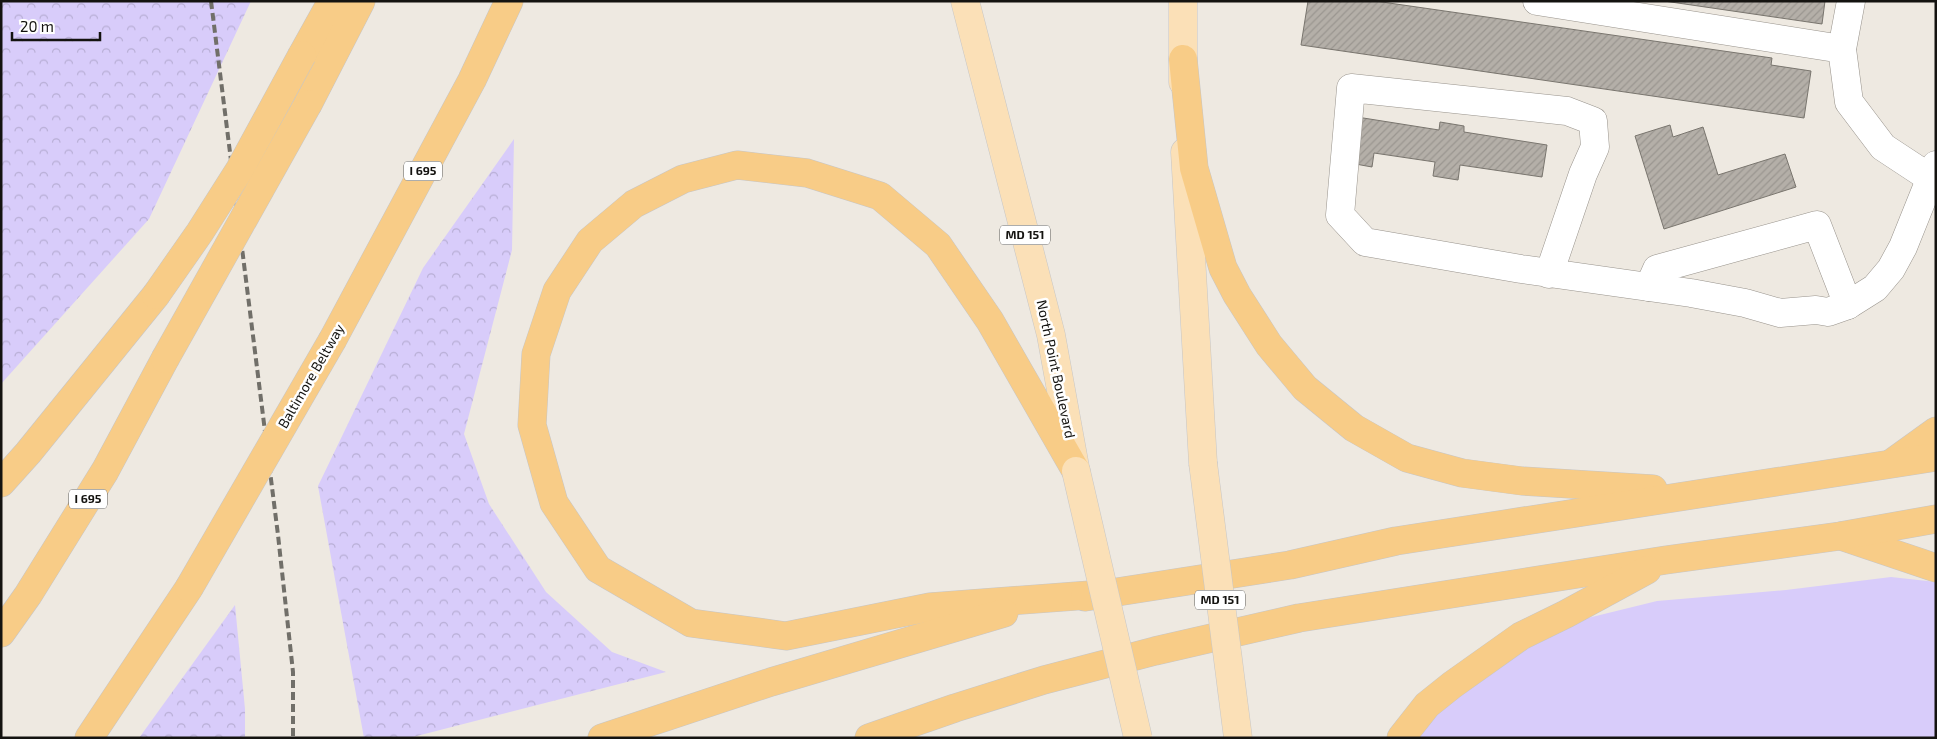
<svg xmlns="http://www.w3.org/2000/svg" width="1937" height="739" font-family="'Exo 2',sans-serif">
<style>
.green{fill:#d8ccfa}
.forest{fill:url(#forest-crowns)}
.building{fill:url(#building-hatch);stroke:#79756e}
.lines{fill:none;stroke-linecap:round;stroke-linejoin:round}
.minor-casing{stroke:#98938c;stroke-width:29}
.major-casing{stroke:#c7c6c6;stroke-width:29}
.highway-casing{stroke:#c7c6c6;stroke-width:29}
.minor{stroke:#fff;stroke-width:28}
.major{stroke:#fbe0b7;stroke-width:28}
.highway{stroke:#f8cc87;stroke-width:28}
.rail{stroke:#716f69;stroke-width:4;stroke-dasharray:8 4;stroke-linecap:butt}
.major-bridge-casing{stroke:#c7c6c6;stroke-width:29;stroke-linecap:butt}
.highway-bridge-casing{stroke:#c7c6c6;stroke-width:29;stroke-linecap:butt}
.major-bridge{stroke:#fbe0b7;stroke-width:28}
.highway-bridge{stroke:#f8cc87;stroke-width:28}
.labels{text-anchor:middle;stroke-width:5;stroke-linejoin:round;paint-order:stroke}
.shield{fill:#fff;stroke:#5a5a58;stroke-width:1}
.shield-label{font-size:12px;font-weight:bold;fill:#141310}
.street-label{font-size:14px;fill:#141310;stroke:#fff}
</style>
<defs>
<pattern id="forest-crowns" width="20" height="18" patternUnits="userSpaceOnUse" patternTransform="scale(1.25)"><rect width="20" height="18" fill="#d8ccfa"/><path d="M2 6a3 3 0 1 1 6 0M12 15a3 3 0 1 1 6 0" fill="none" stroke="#b8aed5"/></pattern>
<pattern id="building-hatch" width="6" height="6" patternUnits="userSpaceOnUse" patternTransform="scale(1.25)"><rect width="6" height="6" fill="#b4afa8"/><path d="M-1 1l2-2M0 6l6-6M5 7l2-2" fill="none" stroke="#9a9690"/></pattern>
</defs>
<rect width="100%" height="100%" fill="#eee9e1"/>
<polygon class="green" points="1891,577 1936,582 1936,738 1415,738 1457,686 1547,628 1657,601 1786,590"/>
<g class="forest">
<polygon points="1,1 251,1 149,219 1,384"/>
<polygon points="514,139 512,250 464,434 489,504 546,592 612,652 666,672 409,738 364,738 318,486 423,268"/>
<polygon points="235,605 245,709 245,738 139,738"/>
</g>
<g class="building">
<polygon points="1308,1 1375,1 1772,58 1771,65 1811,71 1804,118 1301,45"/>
<polygon points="1664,1 1825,1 1822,24"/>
<polygon points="1357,117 1439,130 1440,122 1464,126 1464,132 1547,145 1542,177 1460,165 1458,180 1433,176 1435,162 1374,153 1372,167 1350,163"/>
<polygon points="1670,125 1673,137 1703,127 1718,175 1785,154 1796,187 1664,229 1635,136"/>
</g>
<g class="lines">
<g class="minor-casing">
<g id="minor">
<polyline points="1537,1 1842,49"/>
<polyline points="1851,1 1842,49 1849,102 1883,147 1930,178"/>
<polyline points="1549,274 1583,174 1595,147 1593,121 1567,111 1351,88 1340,215 1365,242 1521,269 1691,293 1745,303 1780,313 1816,310 1828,312 1848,305 1875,288 1891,269 1903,247 1936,165"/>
<polyline points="1649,287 1657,269 1817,225 1848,305"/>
</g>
</g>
<g class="major-casing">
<g id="major">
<polyline points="965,1 1051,335 1075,467"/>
<polyline points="1183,1 1183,82"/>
<polyline points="1185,152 1203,463"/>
</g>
</g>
<g class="highway-casing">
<g id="highway">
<polyline points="302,55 332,1"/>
<polyline points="1183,59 1194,168 1223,268 1237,295 1269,345 1305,388 1354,428 1407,458 1462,473 1522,481 1653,489"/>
<polyline points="308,104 361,1"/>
<polyline points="333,339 472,80 509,1"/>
<polyline points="1893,462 1936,431"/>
<polyline points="1076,471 990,321 938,245 880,196 807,173 737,165 683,179 634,204 590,241 557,291 536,354 532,425 554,503 598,569 691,623 786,636 930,607 1103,594"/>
<polyline points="1,483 28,453 156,295"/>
<polyline points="1841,536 1936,568"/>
<polyline points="1085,597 1290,565 1396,541 1936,457"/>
<polyline points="1,633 28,595 105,471 165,359"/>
<polyline points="89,738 189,588"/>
<polyline points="602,738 771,682 1004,613"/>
<polyline points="869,738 955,708 1044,680 1155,651 1299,618 1666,560 1840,536 1936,519"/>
<polyline points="1401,738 1427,705 1452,685 1521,636 1566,614 1647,570"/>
</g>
</g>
<use href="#minor" class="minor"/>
<use href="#major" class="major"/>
<use href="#highway" class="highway"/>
<polyline class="rail" points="211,1 278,535 293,672 293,738"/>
<g class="major-bridge-casing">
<g id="major-bridge">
<polyline points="1203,463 1238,738"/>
<polyline points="1076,471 1138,738"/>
</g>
</g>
<g class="highway-bridge-casing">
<g id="highway-bridge">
<polyline points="156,295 200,232 240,169 302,55"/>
<polyline points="165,359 308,104"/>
<polyline points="189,588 333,339"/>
</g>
</g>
<use href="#major-bridge" class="major-bridge"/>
<use href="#highway-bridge" class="highway-bridge"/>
</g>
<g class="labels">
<g class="shield">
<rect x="404" y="161.5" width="38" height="19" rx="4"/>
<rect x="1000" y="225.5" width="50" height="19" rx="4"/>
<rect x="69" y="489.5" width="38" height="19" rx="4"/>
<rect x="1195" y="590.5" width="50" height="19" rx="4"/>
</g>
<g class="shield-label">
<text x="423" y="175">I 695</text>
<text x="1025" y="239">MD 151</text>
<text x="88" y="503">I 695</text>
<text x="1220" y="604">MD 151</text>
</g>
<g class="street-label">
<text transform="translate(1056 369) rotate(78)" y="5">North Point Boulevard</text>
<text transform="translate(311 376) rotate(-60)" y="5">Baltimore Beltway</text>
</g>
</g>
<rect width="1937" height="739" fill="none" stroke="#141310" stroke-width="5"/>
<path d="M12 32v8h88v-8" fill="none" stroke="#141310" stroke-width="2.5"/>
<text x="20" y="32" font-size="15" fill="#141310" stroke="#ffffff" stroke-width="4" paint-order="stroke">20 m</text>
</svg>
